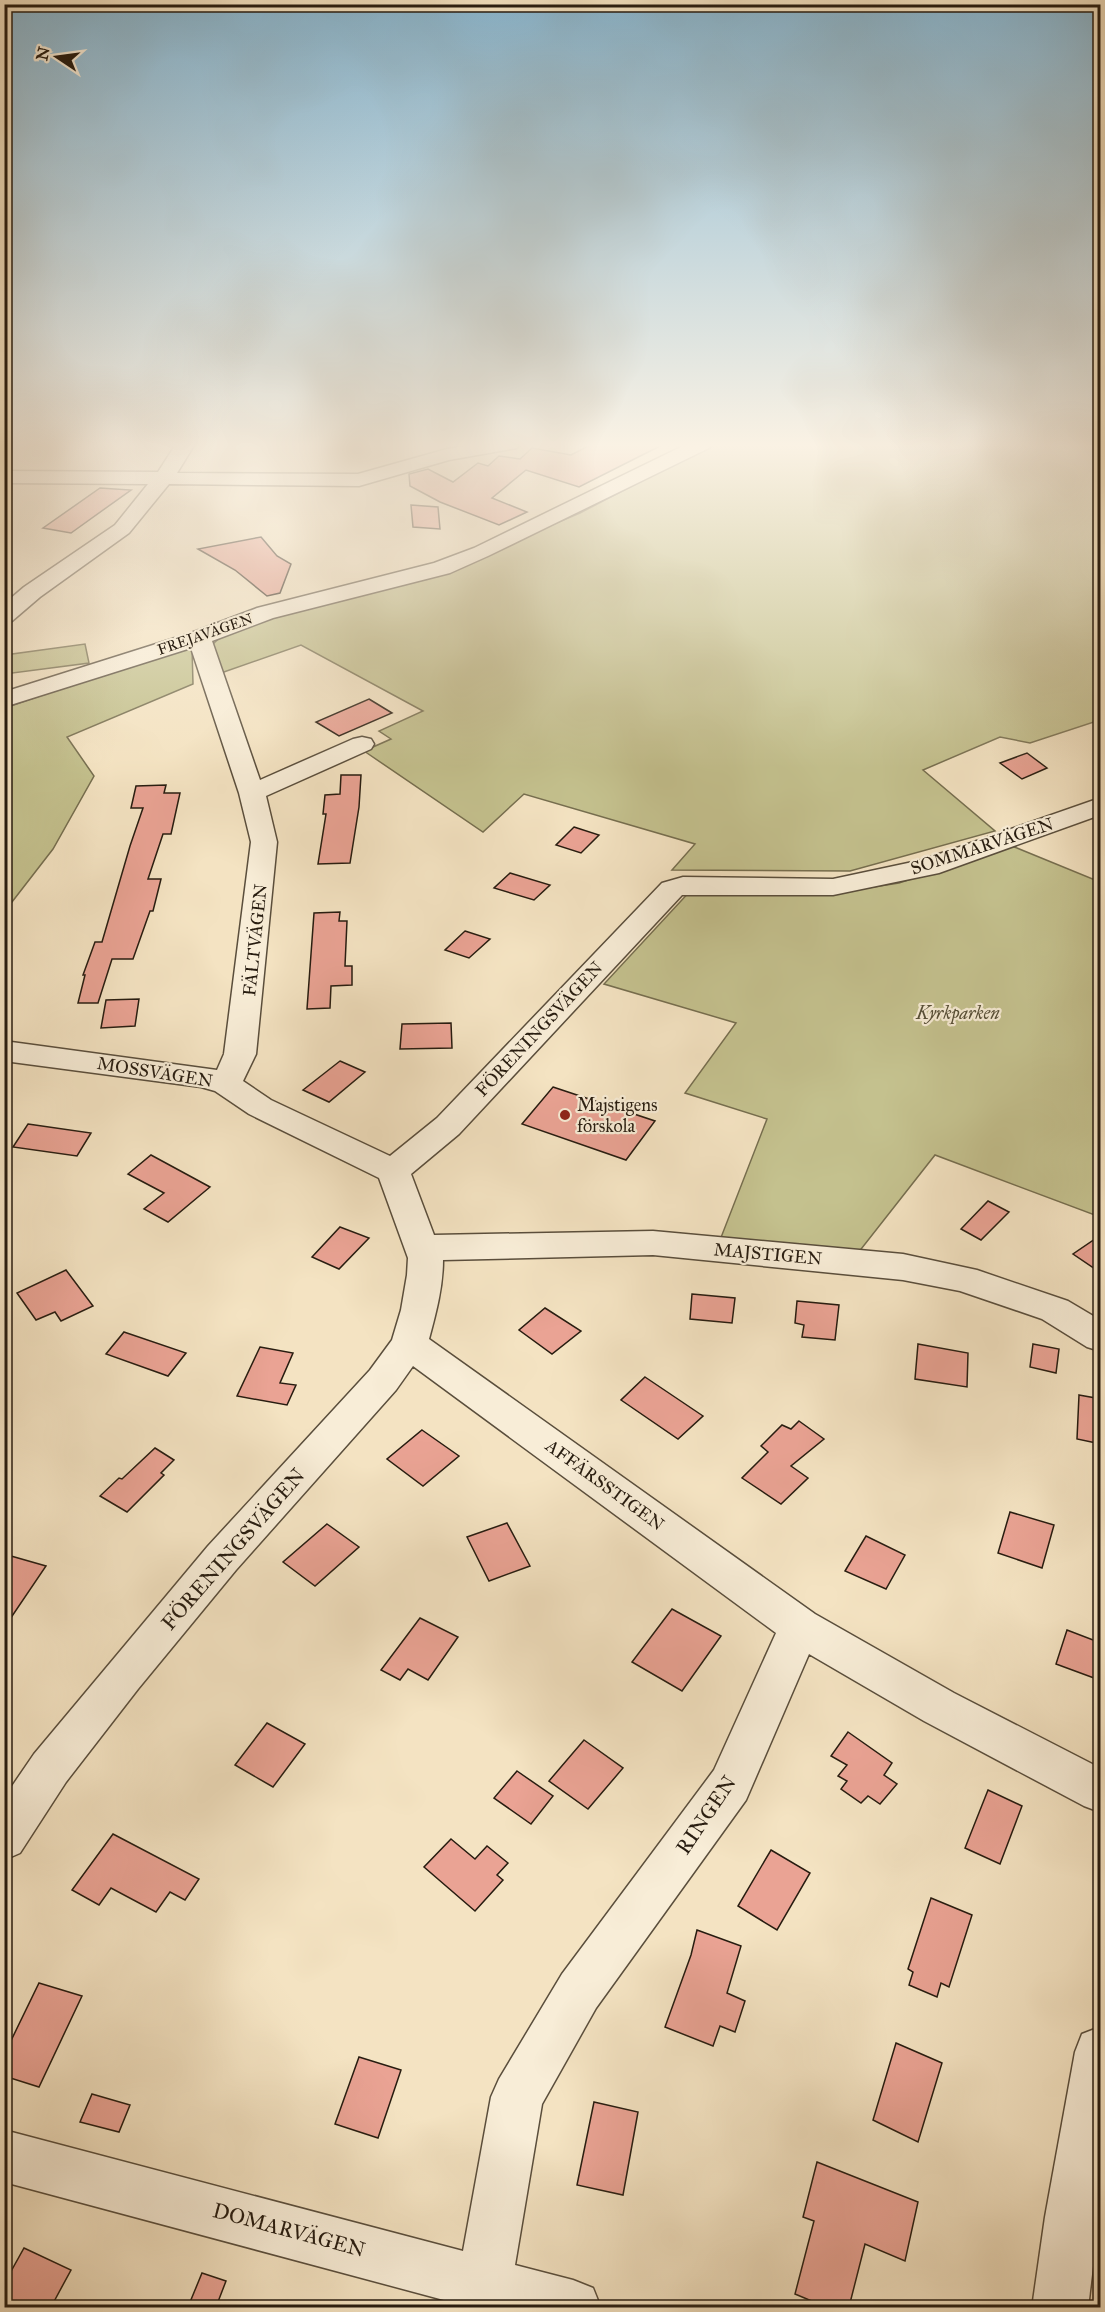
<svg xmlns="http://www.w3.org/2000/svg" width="1105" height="2312" font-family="'IM FELL Great Primer',serif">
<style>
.green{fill:#c4c18e;stroke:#766e4f;stroke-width:1.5}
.building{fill:#eaa394;stroke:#271c10;stroke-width:1.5}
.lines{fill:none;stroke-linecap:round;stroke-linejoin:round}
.minor-casing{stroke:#5a4e3c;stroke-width:3}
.minor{fill:#f8edd7;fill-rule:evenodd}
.poi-dot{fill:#8f2418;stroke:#f8edd7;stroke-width:2}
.labels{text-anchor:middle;stroke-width:4.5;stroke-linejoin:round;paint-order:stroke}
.far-street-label{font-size:15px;fill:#271c10;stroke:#f8edd7}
.street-label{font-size:18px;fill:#271c10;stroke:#f8edd7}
.park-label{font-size:18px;font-style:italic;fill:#564e36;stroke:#f8edd7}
.poi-label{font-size:18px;fill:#271c10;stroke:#f8edd7;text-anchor:start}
.near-street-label{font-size:21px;fill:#271c10;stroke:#f8edd7}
</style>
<rect width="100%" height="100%" fill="#f4e3c2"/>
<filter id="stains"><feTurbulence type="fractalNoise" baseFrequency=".00333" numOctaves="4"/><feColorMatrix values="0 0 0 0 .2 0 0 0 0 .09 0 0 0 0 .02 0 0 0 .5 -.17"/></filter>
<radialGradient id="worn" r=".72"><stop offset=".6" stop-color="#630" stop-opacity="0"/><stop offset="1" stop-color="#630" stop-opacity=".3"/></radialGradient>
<g class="green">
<polygon points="713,444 1100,444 1100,720 1030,743 1000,737 923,770 995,831 850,871 672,870 695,844 524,794 483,832 364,751 391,739 379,731 423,711 301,645 221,673 213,644 227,631 451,568 580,513"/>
<polygon points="85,644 89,663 5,674 5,655"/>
<polygon points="192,648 193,684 67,737 94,776 53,849 5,911 5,708 172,650"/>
<polygon points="1012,846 1100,882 1100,1087 1094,1124 1100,1127 1100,1217 935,1155 858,1253 720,1240 767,1119 685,1093 736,1023 604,984 693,888 822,895 899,883"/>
</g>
<g class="building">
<polygon points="592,444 664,444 579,487 526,470 492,498 527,512 499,525 440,502 410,486 409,474 428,469 453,482 478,463 488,466 499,456 520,459 532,448 571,455"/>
<polygon points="100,488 131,490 71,533 43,528"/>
<polygon points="411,505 438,507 440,529 413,527"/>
<polygon points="261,537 277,556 291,564 280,593 267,596 235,570 198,549"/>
<polygon points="369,699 392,713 339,736 316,722"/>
<polygon points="1027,753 1047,768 1022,779 1000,763"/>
<polygon points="341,775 361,775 359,807 350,863 318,864 326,814 323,814 325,795 340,794"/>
<polygon points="166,785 164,793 180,793 171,834 163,834 148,879 161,879 153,911 150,911 133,959 112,959 98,1003 78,1003 85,975 83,975 95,942 102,942 130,846 143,808 131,808 136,786"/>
<polygon points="574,827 599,835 581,853 556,845"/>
<polygon points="510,873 550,885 534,900 494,888"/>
<polygon points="340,912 339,921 347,921 345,966 352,966 352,985 331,986 330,1008 307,1009 314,913"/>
<polygon points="465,931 490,939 469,958 445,950"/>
<polygon points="139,999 135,1026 101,1028 106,1000"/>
<polygon points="451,1023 452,1048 400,1049 402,1024"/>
<polygon points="340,1061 365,1072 329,1102 303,1090"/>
<polygon points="553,1087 655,1121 626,1160 522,1124"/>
<polygon points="28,1124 91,1133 77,1156 13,1147"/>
<polygon points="151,1155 210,1187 168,1222 144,1209 164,1193 128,1174"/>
<polygon points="988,1201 1009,1212 981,1240 961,1229"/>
<polygon points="340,1227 369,1238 339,1269 312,1257"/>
<polygon points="1101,1235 1101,1273 1073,1254"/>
<polygon points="66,1270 93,1306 61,1321 55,1312 36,1320 17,1293"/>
<polygon points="692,1294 735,1298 732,1323 690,1319"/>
<polygon points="797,1301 839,1305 835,1340 802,1337 804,1325 795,1323"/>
<polygon points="545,1308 581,1331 552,1354 519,1330"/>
<polygon points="124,1332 186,1353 168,1376 106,1354"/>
<polygon points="918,1344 968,1353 967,1387 915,1379"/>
<polygon points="1033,1344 1059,1349 1056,1373 1030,1367"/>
<polygon points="260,1347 293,1353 280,1383 296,1385 287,1405 237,1396"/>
<polygon points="645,1377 703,1416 678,1439 621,1400"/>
<polygon points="1079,1395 1101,1399 1101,1444 1077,1439"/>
<polygon points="799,1421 824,1439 791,1466 808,1478 781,1504 742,1478 768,1452 761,1446 782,1425 791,1429"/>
<polygon points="422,1430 459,1456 423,1486 387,1459"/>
<polygon points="155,1448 174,1460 161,1473 164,1475 127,1512 100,1496 119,1478 122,1479"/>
<polygon points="1010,1512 1054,1525 1042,1568 998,1553"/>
<polygon points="507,1523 530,1566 489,1581 467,1537"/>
<polygon points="327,1524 359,1547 315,1586 283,1562"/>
<polygon points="866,1536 905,1555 886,1589 845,1571"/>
<polygon points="4,1554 46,1566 4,1628"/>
<polygon points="672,1609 721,1636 682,1691 632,1662"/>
<polygon points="420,1618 458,1637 428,1680 408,1669 400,1680 381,1670"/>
<polygon points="1067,1630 1101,1643 1101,1659 1094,1678 1056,1664"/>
<polygon points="267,1723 305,1744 273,1787 235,1765"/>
<polygon points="848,1732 892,1763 884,1775 897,1784 880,1804 868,1796 861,1803 841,1789 847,1781 838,1776 847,1765 831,1756"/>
<polygon points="584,1740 623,1768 588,1809 549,1781"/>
<polygon points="517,1771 553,1796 531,1824 494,1798"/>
<polygon points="988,1790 1022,1806 1000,1864 965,1848"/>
<polygon points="113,1834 199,1879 185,1900 170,1892 156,1912 111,1888 99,1905 72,1890"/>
<polygon points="451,1839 475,1859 487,1846 508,1863 497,1875 503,1880 475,1911 424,1867"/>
<polygon points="771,1850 810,1873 777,1930 738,1906"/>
<polygon points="931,1898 972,1915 949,1987 941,1983 937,1997 909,1985 913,1972 908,1969"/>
<polygon points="697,1930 741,1946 727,1993 745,2001 735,2032 720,2026 713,2046 665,2027 691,1955"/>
<polygon points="39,1983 82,1996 39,2087 4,2076 4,2055"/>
<polygon points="896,2043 942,2063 918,2142 873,2120"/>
<polygon points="359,2057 401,2070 378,2138 335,2124"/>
<polygon points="92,2094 130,2105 119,2132 80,2122"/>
<polygon points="594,2102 638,2112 623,2195 577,2185"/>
<polygon points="817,2162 918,2202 905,2261 865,2244 849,2307 826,2307 795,2294 814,2221 803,2217"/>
<polygon points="24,2248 71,2270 51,2307 4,2307 4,2284"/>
<polygon points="202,2273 226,2281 216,2307 188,2307"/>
</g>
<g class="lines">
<g class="minor-casing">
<g id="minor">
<polygon points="176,444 195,444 177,473 358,474 447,449 478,444 520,444 517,448 449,460 359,486 169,484 129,533 40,597 12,621 4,623 4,604 24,587 115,525 148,484 4,483 4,471 158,472"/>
<path d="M 687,444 L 712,444 L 709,448 L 488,556 L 450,573 L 273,618 L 212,641 L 260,780 L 353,739 L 362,737 L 371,739 L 374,744 L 371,749 L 266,796 L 277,842 L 256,1054 L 243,1081 L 271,1100 L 390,1156 L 437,1118 L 662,883 L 683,877 L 833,879 L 922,860 L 1100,798 L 1100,815 L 939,873 L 833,895 L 682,895 L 459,1134 L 411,1174 L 434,1235 L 653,1231 L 903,1254 L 977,1270 L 1068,1301 L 1100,1320 L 1100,1351 L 1087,1347 L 1042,1319 L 960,1291 L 903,1280 L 653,1255 L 443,1260 C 443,1287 436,1313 429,1339 L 815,1614 L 954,1693 L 1100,1768 L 1100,1812 L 1084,1806 L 924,1721 L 809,1654 L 746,1800 L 596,2008 L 542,2104 L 515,2265 L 573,2280 L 593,2288 L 601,2308 L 454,2308 L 455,2303 L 4,2182 L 4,2130 L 463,2251 L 491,2097 L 499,2079 L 562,1974 L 714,1770 L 776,1633 L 413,1366 L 396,1390 L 236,1570 L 138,1689 L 66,1782 L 20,1853 L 4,1860 L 4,1798 L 34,1754 L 208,1546 L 370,1370 L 392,1340 L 401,1310 L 407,1275 L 408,1258 L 379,1178 L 249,1114 L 215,1091 L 201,1087 L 4,1061 L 4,1041 L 217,1070 L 224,1054 L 251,842 L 239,793 L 191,648 L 4,707 L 4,692 L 191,633 L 257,608 L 434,563 L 474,548 Z"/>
<polygon points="1100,2027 1100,2207 1088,2308 1032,2308 1045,2217 1075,2052 1082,2034"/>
</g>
</g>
<use href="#minor" class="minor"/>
</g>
<linearGradient id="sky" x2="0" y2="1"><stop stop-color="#89b8d3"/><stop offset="0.58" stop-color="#faf2e4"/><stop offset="1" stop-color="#faf2e4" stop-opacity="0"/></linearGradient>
<rect width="1105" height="768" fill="url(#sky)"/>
<circle class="poi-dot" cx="565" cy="1115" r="6"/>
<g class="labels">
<g class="far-street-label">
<text transform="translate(205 634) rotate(-19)" y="5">FREJAVÄGEN</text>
</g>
<g class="street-label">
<text transform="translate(982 846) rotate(-18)" y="6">SOMMARVÄGEN</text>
<text transform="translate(255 940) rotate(-84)" y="6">FÄLTVÄGEN</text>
<text transform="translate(539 1029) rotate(-47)" y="6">FÖRENINGSVÄGEN</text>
<text transform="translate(155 1072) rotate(9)" y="6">MOSSVÄGEN</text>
<text transform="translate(768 1254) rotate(5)" y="6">MAJSTIGEN</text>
<text transform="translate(605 1485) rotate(36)" y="6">AFFÄRSSTIGEN</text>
</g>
<g class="park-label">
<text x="958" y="1019">Kyrkparken</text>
</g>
<g class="poi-label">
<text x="577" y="1111">Majstigens<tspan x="577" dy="21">förskola</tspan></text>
</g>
<g class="near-street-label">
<text transform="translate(233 1549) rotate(-49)" y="7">FÖRENINGSVÄGEN</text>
<text transform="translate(706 1815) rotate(-56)" y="7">RINGEN</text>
<text transform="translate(289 2230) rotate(15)" y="7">DOMARVÄGEN</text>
</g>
</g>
<rect width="1105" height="2312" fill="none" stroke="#f4e3c2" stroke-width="24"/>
<rect x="6" y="6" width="1093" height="2300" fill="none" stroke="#271c10" stroke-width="3"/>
<rect x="12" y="12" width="1081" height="2288" fill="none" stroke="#271c10" stroke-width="1.5"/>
<g transform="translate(57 57) rotate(283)" stroke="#f8edd7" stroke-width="4.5" paint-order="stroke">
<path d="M0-4.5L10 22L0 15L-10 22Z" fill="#271c10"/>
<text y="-9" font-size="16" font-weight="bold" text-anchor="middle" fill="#271c10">N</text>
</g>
<rect width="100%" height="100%" filter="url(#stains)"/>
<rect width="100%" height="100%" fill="url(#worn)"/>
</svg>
